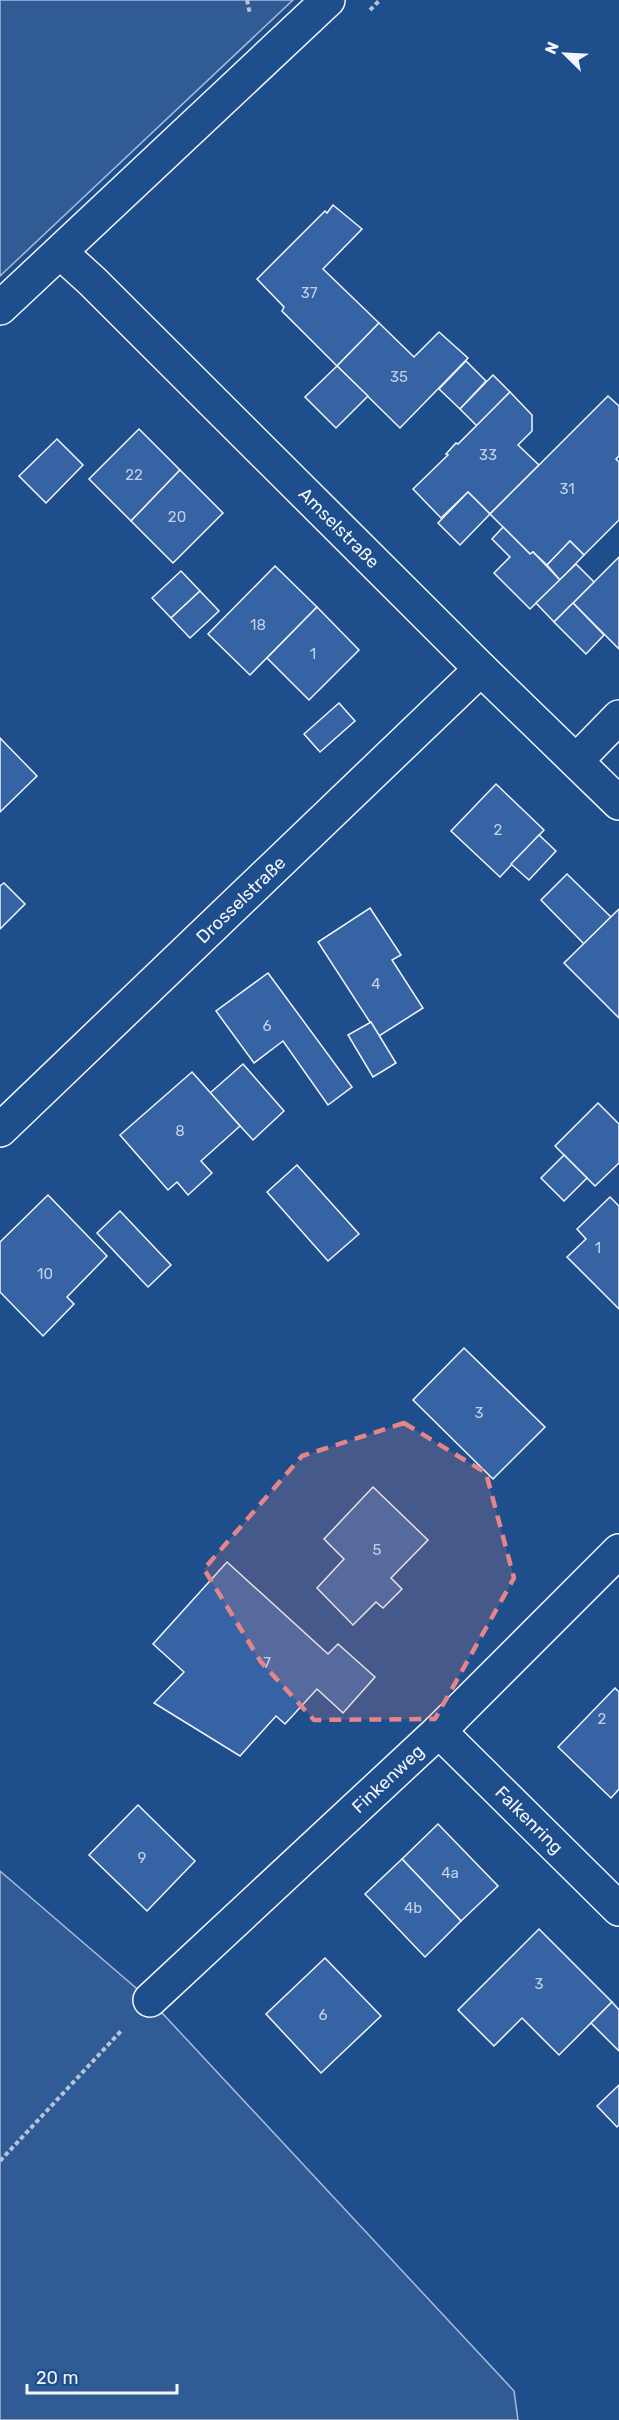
<svg xmlns="http://www.w3.org/2000/svg" width="619" height="2420" font-family="Rubik,sans-serif">
<style>
.built{fill:#305b95;stroke:#a8bbd7;stroke-width:1.5}
.building{fill:#3563a3;stroke:#f2f6ff;stroke-width:1.5}
.lines{fill:none;stroke-linecap:round;stroke-linejoin:round}
.street-casing{stroke:#f2f6ff;stroke-width:36}
.secondary-casing{stroke:#f2f6ff;stroke-width:36}
.path{stroke:#b3c4dc;stroke-width:4;stroke-dasharray:4.5 3;stroke-linecap:butt}
.street{stroke:#1f4e8c;stroke-width:33}
.secondary{stroke:#1f4e8c;stroke-width:33}
.marked{fill:#e38589;fill-opacity:0.2;stroke:#e38589;stroke-width:4.5;stroke-dasharray:12 8;stroke-linejoin:round}
.labels{text-anchor:middle;stroke-width:4.5;stroke-linejoin:round;paint-order:stroke}
.number-label{font-size:15px;fill:#c3d1e8}
.street-label{font-size:18px;fill:#f2f6ff;stroke:#1f4e8c}
</style>
<rect width="100%" height="100%" fill="#1f4e8c"/>
<g class="built">
<polygon points="0,0 293,0 0,276"/>
<polygon points="0,1871 150,2000 514,2391 518,2420 0,2420"/>
</g>
<g class="building">
<polygon points="333,205 362,229 323,269 379,323 337,366 282,311 284,307 257,279 325,211 327,213"/>
<polygon points="379,323 414,357 439,332 468,358 400,428 337,366"/>
<polygon points="466,361 486,381 460,409 439,389"/>
<polygon points="337,366 368,396 336,428 305,397"/>
<polygon points="493,375 510,392 477,426 460,409"/>
<polygon points="510,392 532,415 532,431 518,445 539,465 490,514 468,492 441,518 413,489 448,455 446,454 456,443 458,444"/>
<polygon points="608,396 619,406 619,456 616,459 619,462 619,520 584,555 570,541 547,565 533,552 530,554 490,514"/>
<polygon points="139,429 180,470 131,521 89,479"/>
<polygon points="57,439 83,465 46,503 19,476"/>
<polygon points="180,470 223,513 173,563 131,521"/>
<polygon points="468,492 490,514 460,545 438,523"/>
<polygon points="503,527 530,554 533,552 560,580 530,609 494,573 510,557 492,539"/>
<polygon points="570,541 584,555 560,580 547,565"/>
<polygon points="619,557 619,649 573,603"/>
<polygon points="576,564 594,582 554,622 536,603"/>
<polygon points="275,566 317,607 250,675 208,634"/>
<polygon points="181,571 200,591 171,618 152,598"/>
<polygon points="200,591 219,611 190,638 171,618"/>
<polygon points="573,603 604,635 586,654 554,622"/>
<polygon points="317,607 359,650 309,700 267,658"/>
<polygon points="339,703 355,721 320,752 304,734"/>
<polygon points="0,738 37,776 0,812"/>
<polygon points="496,784 544,830 500,877 451,831"/>
<polygon points="539,835 556,851 529,880 511,864"/>
<polygon points="567,874 611,917 584,944 541,900"/>
<polygon points="4,883 25,904 0,929 0,886"/>
<polygon points="370,908 401,955 392,960 423,1008 379,1036 318,942"/>
<polygon points="619,909 619,1018 564,963"/>
<polygon points="268,973 352,1087 328,1105 283,1041 254,1063 216,1011"/>
<polygon points="371,1022 396,1063 373,1077 348,1035"/>
<polygon points="243,1064 284,1111 253,1140 210,1093"/>
<polygon points="192,1072 240,1126 201,1161 212,1173 188,1195 177,1182 168,1190 120,1135"/>
<polygon points="598,1103 619,1124 619,1163 595,1186 555,1146"/>
<polygon points="564,1155 587,1178 564,1201 541,1178"/>
<polygon points="297,1165 359,1234 328,1261 267,1192"/>
<polygon points="48,1195 107,1256 67,1297 74,1304 43,1336 0,1292 0,1242"/>
<polygon points="610,1197 619,1206 619,1309 567,1257 586,1239 577,1229"/>
<polygon points="120,1211 171,1265 148,1287 97,1233"/>
<polygon points="464,1348 545,1427 493,1479 413,1400"/>
<polygon points="373,1487 428,1540 391,1578 402,1589 383,1608 376,1602 353,1625 317,1588 344,1559 324,1539"/>
<polygon points="227,1562 328,1654 338,1644 375,1677 343,1713 317,1689 285,1724 276,1716 240,1756 154,1703 184,1672 153,1644"/>
<polygon points="615,1688 619,1692 619,1789 611,1798 558,1747"/>
<polygon points="138,1805 195,1861 147,1911 89,1855"/>
<polygon points="438,1824 498,1886 461,1921 402,1859"/>
<polygon points="402,1859 461,1921 425,1957 365,1894"/>
<polygon points="539,1929 612,2002 559,2055 522,2018 494,2046 458,2010"/>
<polygon points="325,1958 381,2016 321,2073 266,2014"/>
<polygon points="612,2002 619,2010 619,2051 591,2023"/>
<polygon points="619,2085 619,2125 617,2127 597,2106"/>
</g>
<g class="lines">
<g class="street-casing">
<g id="street">
<polyline points="60,252 92,281 481,669 619,803"/>
<polyline points="576,761 619,717"/>
<polyline points="0,1130 481,669"/>
<polyline points="439,1731 619,1909"/>
<polyline points="150,2000 439,1731 619,1551"/>
</g>
</g>
<g class="secondary-casing">
<polyline id="secondary" points="0,308 328,0"/>
</g>
<g class="path">
<polyline points="247,0 250,14"/>
<polyline points="370,10 380,0"/>
<polyline points="0,2161 122,2030"/>
</g>
<use href="#street" class="street"/>
<use href="#secondary" class="secondary"/>
</g>
<path class="marked" d="M 404,1423 L 486,1473 L 514,1578 L 435,1719 L 314,1720 L 261,1662 L 204,1569 L 302,1456 Z"/>
<g class="labels">
<g class="number-label">
<text x="309" y="298">37</text>
<text x="399" y="382">35</text>
<text x="488" y="460">33</text>
<text x="134" y="480">22</text>
<text x="567" y="494">31</text>
<text x="177" y="522">20</text>
<text x="258" y="630">18</text>
<text x="313" y="659">1</text>
<text x="498" y="835">2</text>
<text x="376" y="989">4</text>
<text x="267" y="1031">6</text>
<text x="180" y="1136">8</text>
<text x="598" y="1253">1</text>
<text x="45" y="1279">10</text>
<text x="479" y="1418">3</text>
<text x="377" y="1555">5</text>
<text x="267" y="1668">7</text>
<text x="602" y="1724">2</text>
<text x="142" y="1863">9</text>
<text x="450" y="1878">4a</text>
<text x="413" y="1913">4b</text>
<text x="539" y="1989">3</text>
<text x="323" y="2020">6</text>
</g>
<g class="street-label">
<text transform="translate(339 528) rotate(45)" y="6">Amselstraße</text>
<text transform="translate(241 900) rotate(-44)" y="6">Drosselstraße</text>
<text transform="translate(388 1779) rotate(-43)" y="6">Finkenweg</text>
<text transform="translate(529 1820) rotate(45)" y="6">Falkenring</text>
</g>
</g>
<g transform="translate(565 54) rotate(294)" stroke="#1f4e8c" stroke-width="4.5" paint-order="stroke">
<path d="M0-4.5L10 22L0 15L-10 22Z" fill="#f2f6ff"/>
<text y="-9" font-size="16" font-weight="bold" text-anchor="middle" fill="#f2f6ff">N</text>
</g>
<path d="M27 2384v9h150v-9" fill="none" stroke="#f2f6ff" stroke-width="3"/>
<text x="36" y="2384" font-size="18" fill="#f2f6ff" stroke="#1f4e8c" stroke-width="4.5" paint-order="stroke">20 m</text>
</svg>
